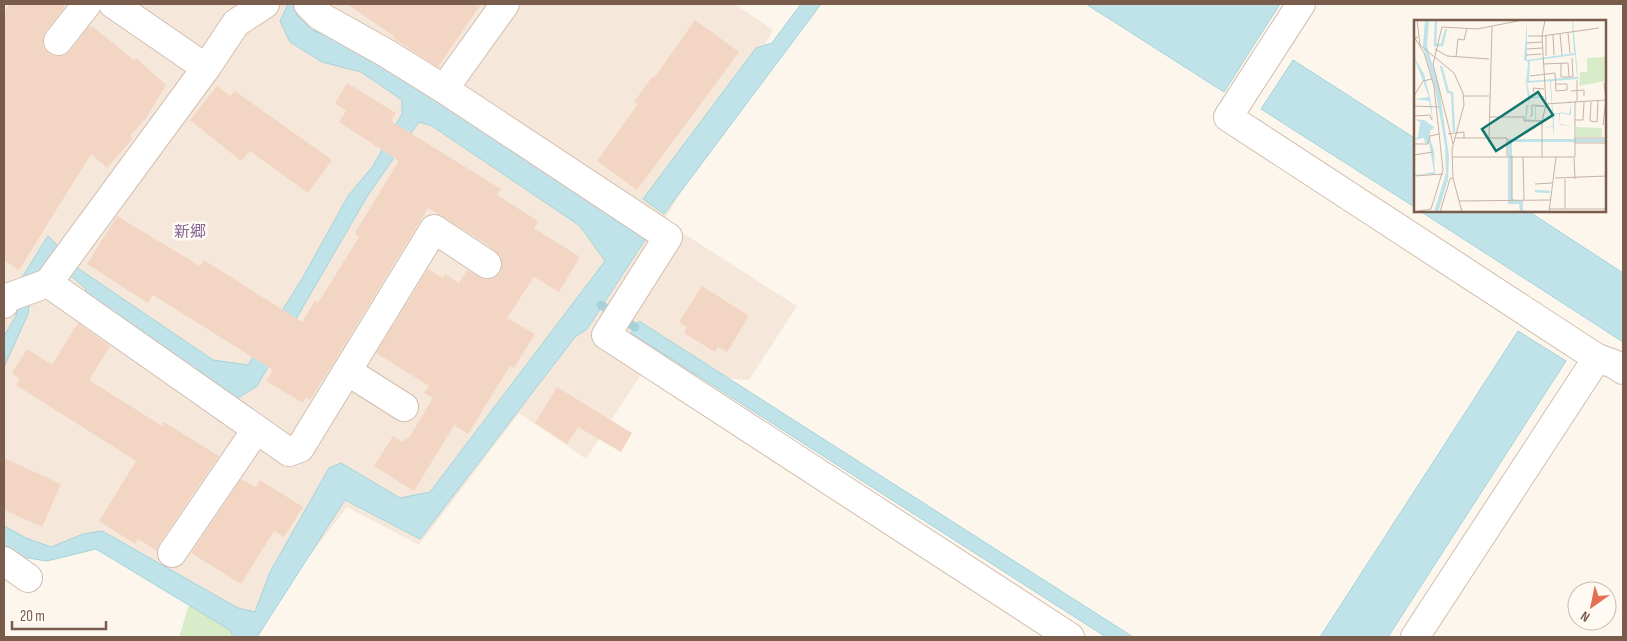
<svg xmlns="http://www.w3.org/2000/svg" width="1627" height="641" font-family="'Sofia Sans Condensed','Noto Sans JP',sans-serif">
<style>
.residential{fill:#f5e8da}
.green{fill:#d8ecc9}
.water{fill:#bfe3e8;stroke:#a5d3da}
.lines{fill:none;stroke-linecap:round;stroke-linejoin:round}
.stream{stroke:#a5d3da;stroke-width:9}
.building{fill:#f3d5c3}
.street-casing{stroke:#d1beb0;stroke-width:30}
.street{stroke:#fff;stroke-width:28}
.labels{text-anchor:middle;stroke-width:5;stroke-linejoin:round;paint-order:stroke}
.neighbourhood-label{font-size:16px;fill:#846695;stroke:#fffaf3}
.inset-river{fill:none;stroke:#bfe3e8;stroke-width:2.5}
.inset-road{fill:none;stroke:#c5b3a7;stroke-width:1}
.view{fill:#0f766e;fill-opacity:0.15;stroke:#0f766e;stroke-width:2.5}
.inset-edge{fill:none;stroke:#7a5c4d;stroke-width:2.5}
</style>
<rect width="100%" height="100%" fill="#fdf6ec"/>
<polygon class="residential" points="4,4 735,4 773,30 664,221 797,306 749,380 642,373 586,459 519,413 419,545 347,507 251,632 103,541 54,554 4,538"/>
<polygon class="green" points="189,605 231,630 233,637 179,637"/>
<g class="water">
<polygon points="288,4 300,4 296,14 312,30 348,44 635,227 645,240 587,329 575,337 420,539 345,500 259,634 258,637 233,637 230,630 96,549 47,561 22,557 4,545 4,526 26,538 51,547 83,534 102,531 238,608 255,612 270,572 329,468 341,463 400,498 430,492 605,261 580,226 432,126 419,122 368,195 257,386 235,400 84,297 86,289 51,259 33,281 28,314 4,367 4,336 16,316 21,279 48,236 59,247 57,254 213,360 248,365 302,279 348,196 373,166 402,114 402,100 361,72 322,62 290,42 280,21"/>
<polygon points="801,4 821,4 664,214 643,199 756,48 772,43"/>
<polygon points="1086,4 1280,4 1224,92"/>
<polygon points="1293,60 1416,139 1416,208 1261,109"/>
<polygon points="1420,211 1528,211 1623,273 1623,342"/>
<polygon points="639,321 1133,637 1106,637 631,333"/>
<polygon points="1518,331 1566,361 1388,637 1320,637"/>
</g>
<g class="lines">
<polyline class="stream" points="601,305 635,327"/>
</g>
<g class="building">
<polygon points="10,4 61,4 65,7 46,31 43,38 43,46 49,54 56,56 64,55 70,51 89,26 91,28 92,26 134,60 136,58 166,85 146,118 130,136 133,138 107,168 91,154 19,270 4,260 4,12"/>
<polygon points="347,4 481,4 438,67 393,38 394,36"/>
<polygon points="695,20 739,52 637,190 597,161 638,104 634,102 652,77 654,78"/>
<polygon points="347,83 396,113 391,121 501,189 497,195 538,221 534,228 580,257 559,292 534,277 507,318 535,334 514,368 510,366 468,434 454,425 414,491 374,466 393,436 403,442 407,438 408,439 433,398 424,393 429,386 376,353 428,269 443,278 445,274 459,283 467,270 486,280 494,278 500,273 502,265 501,257 485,243 428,208 331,367 310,400 306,398 303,403 266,381 273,370 153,295 148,303 87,264 117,216 200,266 204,260 302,322 315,301 318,303 359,237 355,234 356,231 399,161 339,122 346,111 335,103"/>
<polygon points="217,86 230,96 235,91 332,160 308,193 250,151 241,161 190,120"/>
<polygon points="702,286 749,316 727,352 718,347 715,352 684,333 687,327 679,322"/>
<polygon points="78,323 110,346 89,380 162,426 164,422 219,456 159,544 157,551 138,539 135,544 99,521 136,461 16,385 20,379 12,373 27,349 52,365"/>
<polygon points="557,387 632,433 621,452 578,427 567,444 535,423"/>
<polygon points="4,458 61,484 42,527 4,510"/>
<polygon points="241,479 256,487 260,480 303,507 284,537 274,531 241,584 191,553"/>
</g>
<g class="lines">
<g class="street-casing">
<g id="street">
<polyline points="113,4 206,68"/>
<polyline points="308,4 320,16 386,53 444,89 668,237 606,335 1070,637"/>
<polyline points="1301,4 1228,117 1597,358 1415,637"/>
<polyline points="58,41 87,4"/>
<polyline points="444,89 505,4"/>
<polyline points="48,283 289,452 300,448 434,229 487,264"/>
<polyline points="4,304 7,298 48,283 206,68 236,23 265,4"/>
<polyline points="1597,358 1614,364 1623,370"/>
<polyline points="347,371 404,407"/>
<polyline points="172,553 256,430"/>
<polyline points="4,561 28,578"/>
</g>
</g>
<use href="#street" class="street"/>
</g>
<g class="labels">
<g class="neighbourhood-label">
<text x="190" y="237">新郷</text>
</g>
</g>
<g transform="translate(1414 20)">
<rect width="192" height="192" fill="#fdf6ec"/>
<path d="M 192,37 L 192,61 L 165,66 L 166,52 L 173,52 L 173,38 ZM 162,107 L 188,108 L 188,117 L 162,117 Z" fill="#d8ecc9"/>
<path d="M 11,0 L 15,0 L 13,26 L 25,67 L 35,136 L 34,160 L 24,192 L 20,192 L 32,153 L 31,125 L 21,68 L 9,26 ZM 113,0 L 113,40 L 160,33 L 158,0 L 159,0 L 164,59 L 138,61 L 137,63 L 139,93 L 146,93 L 145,82 L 146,92 L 155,94 L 157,83 L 153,82 L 157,81 L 157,94 L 156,95 L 150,94 L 146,93 L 146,104 L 160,107 L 146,105 L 145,94 L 140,94 L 140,117 L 139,107 L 129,108 L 127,101 L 111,101 L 112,85 L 115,85 L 112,63 L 114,42 L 110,40 ZM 161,35 L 163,57 L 115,61 L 116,41 ZM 136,61 L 139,106 L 129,108 L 128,100 L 122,100 L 122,87 L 132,87 L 130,76 L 116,77 L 113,63 ZM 130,77 L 131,86 L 121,86 L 121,100 L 112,99 L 116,79 ZM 0,37 L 10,54 L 16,77 L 20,108 L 16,111 L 16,118 L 20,131 L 21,154 L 0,155 L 20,152 L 15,123 L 11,123 L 10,118 L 0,120 L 4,117 L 6,102 L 0,99 L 10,100 L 20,107 L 15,81 L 0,79 L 15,77 ZM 94,119 L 192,119 L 193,122 L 98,122 L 98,179 L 109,181 L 109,192 L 106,192 L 105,184 L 94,184 Z" fill="#bfe3e8" fill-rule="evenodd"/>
<path class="inset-river" d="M 22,0 L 21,25 L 28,25 L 32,9M 27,46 L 34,72 L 38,73 L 40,112M 121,171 L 136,172"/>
<path class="inset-road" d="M 3,0 L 6,25 L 40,53 L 49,73 L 50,85 L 38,129 L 39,158 L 48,192M 131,0 L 128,16 L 185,8M 78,6 L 75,118 L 93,118 L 93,136M 154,13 L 156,33M 146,14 L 148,35M 132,15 L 132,36M 139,15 L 140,35M 114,16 L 128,16 L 132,84 L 128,102 L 128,137M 4,17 L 1,18 L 10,33 L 20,66 L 29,150 L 17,189 L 5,191M 113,23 L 128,22M 21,29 L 33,36 L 75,39M 113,29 L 128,28M 112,35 L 128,34M 42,37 L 44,19 L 50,20 L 53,8M 147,43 L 147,57 L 159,57 L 158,38M 129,44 L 154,43 L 155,57M 116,56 L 141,53 L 142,71 L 153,70 L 153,64 L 142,64M 190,63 L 192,79M 157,71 L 170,70 L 170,76M 120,72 L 119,68 L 130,69M 0,76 L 9,61 L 18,59M 50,76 L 75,76M 163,81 L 163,60M 177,82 L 176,101 L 183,102 L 184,81M 132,84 L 191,80M 1,96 L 16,95 L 18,100M 116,96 L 118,96 L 118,85 L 130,86M 75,97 L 110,97 L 110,101 L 128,101M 0,99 L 0,86 L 25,87M 161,100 L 169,100 L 170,82M 189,105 L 192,79M 34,114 L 50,112 L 50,118M 40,118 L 75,118M 161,118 L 193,118M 161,123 L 193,123M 0,124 L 14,124 L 16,116 L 25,114M 39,124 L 19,44 L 28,7 L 63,9 L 109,0M 0,135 L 19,132M 98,136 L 98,180M 38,137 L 160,137 L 161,159M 109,137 L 110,180M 161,137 L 161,81M 0,156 L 29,154M 141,158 L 193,156M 151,159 L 151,189M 121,164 L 138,163M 45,181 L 137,180M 135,189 L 193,189M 26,192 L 36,159 L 39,158M 135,192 L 142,137"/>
<path class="view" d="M 124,72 L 139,95 L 82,131 L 68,109 Z"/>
<rect width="192" height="192" class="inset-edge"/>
</g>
<rect width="1627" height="641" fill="none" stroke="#7a5c4d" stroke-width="10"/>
<g transform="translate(1592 606) rotate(213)"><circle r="24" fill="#fffaf3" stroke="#cabbb1"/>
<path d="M0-4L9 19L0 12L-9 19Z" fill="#e76f51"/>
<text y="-8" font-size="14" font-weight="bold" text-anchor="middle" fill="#7a5c4d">N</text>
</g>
<path d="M12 621v8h94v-8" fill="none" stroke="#7a5c4d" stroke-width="2.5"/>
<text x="20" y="621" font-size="15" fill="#7a5c4d" stroke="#fffaf3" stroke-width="4" paint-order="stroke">20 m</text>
</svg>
